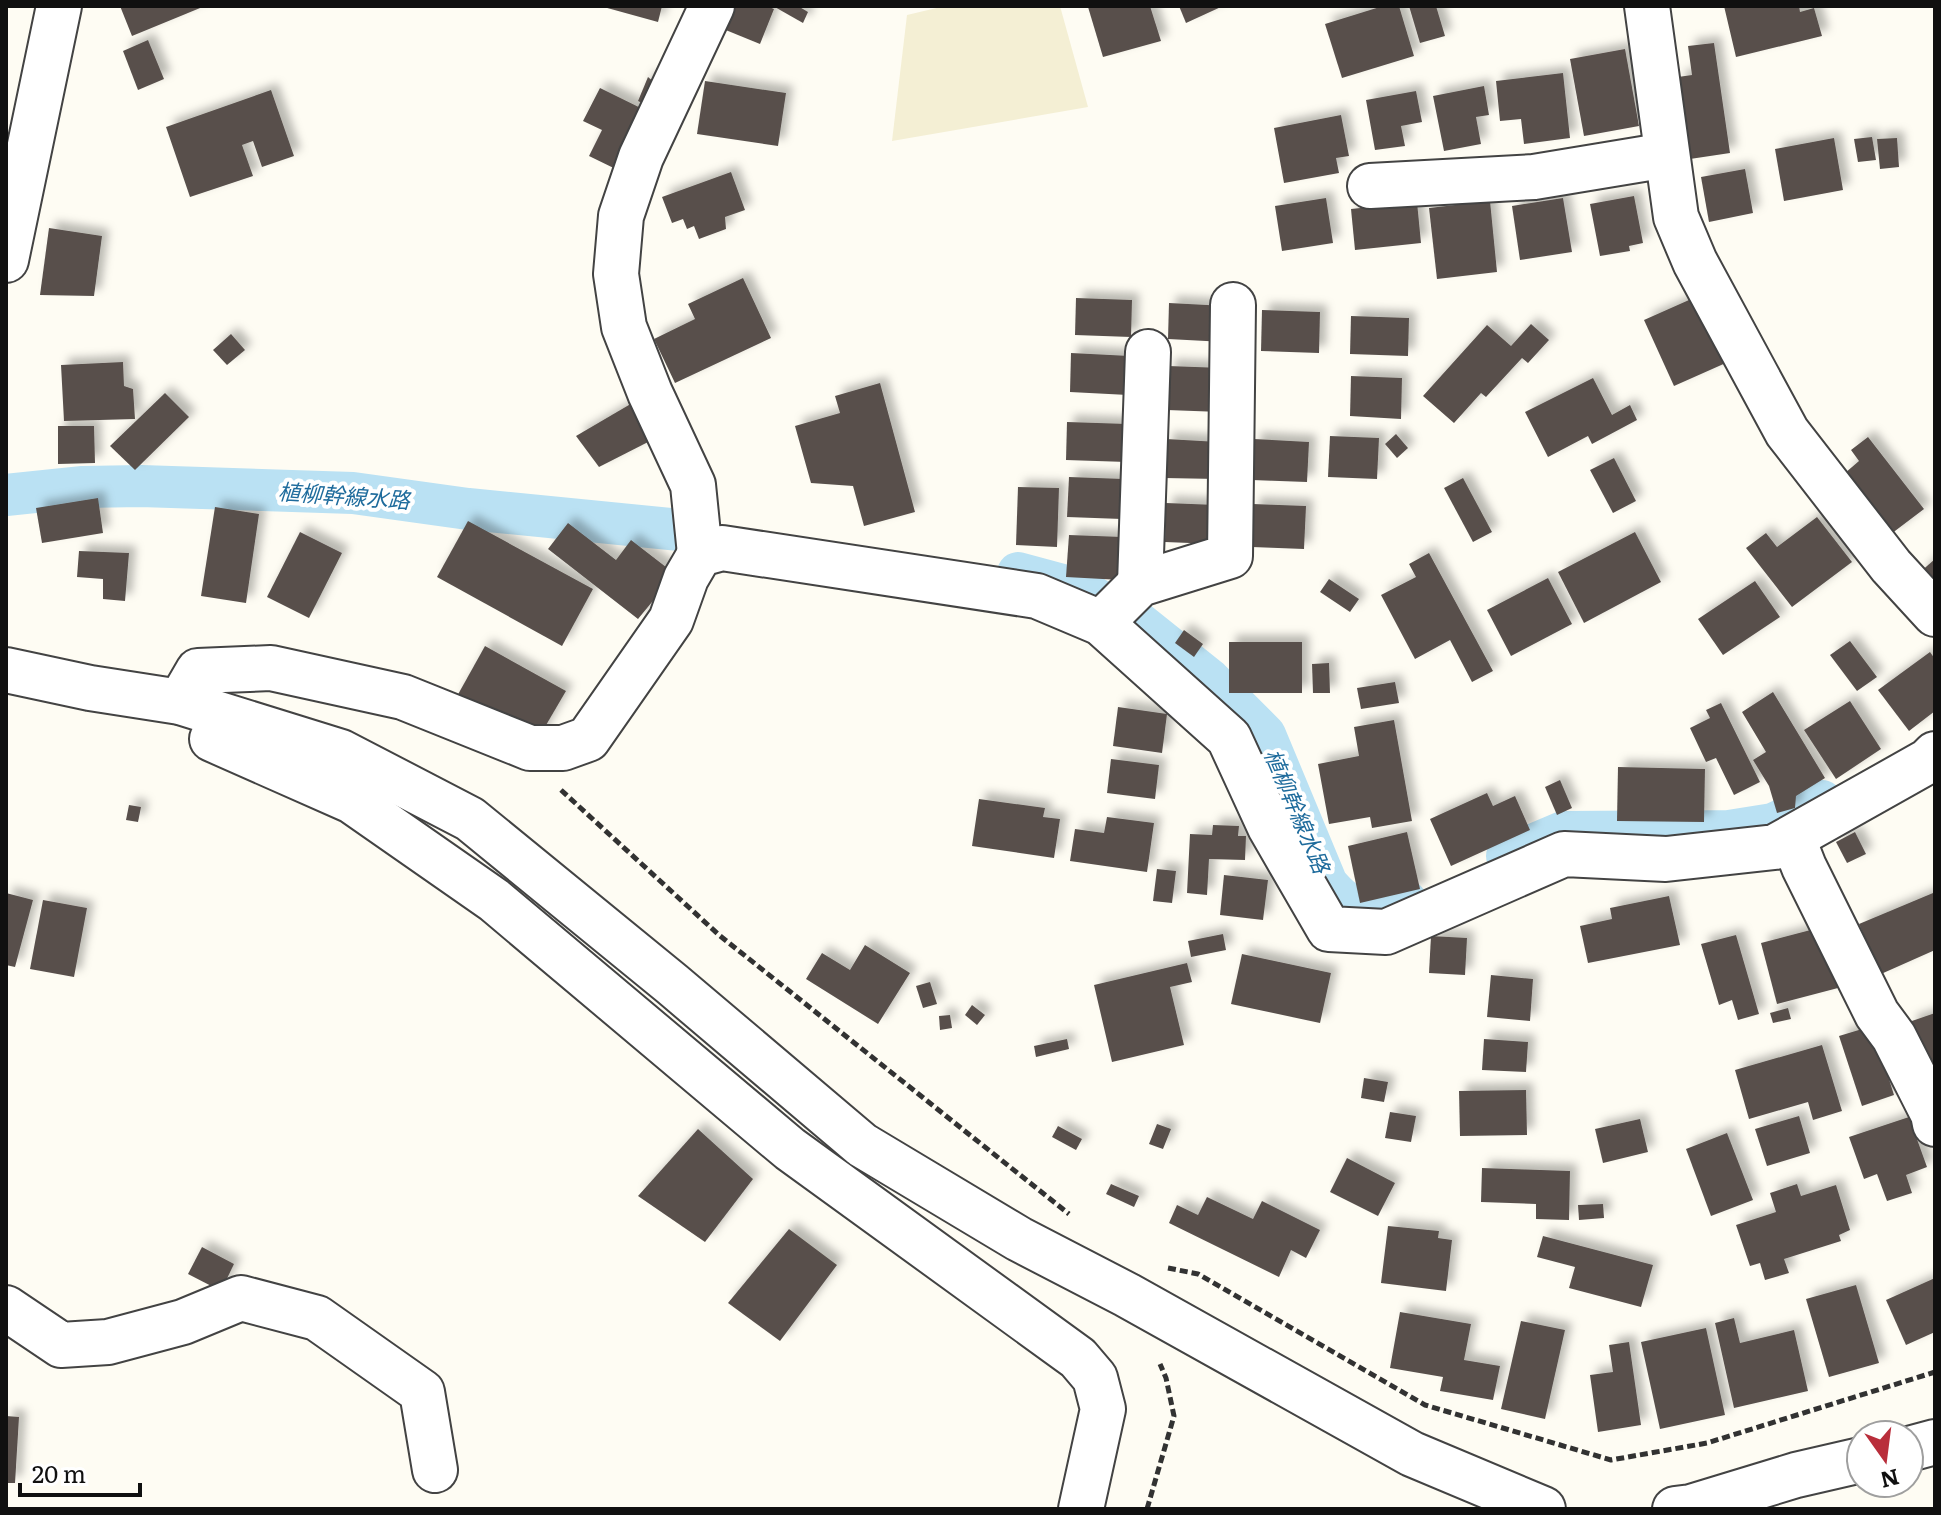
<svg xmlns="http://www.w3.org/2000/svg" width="1941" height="1515" font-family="Literata,'Noto Sans JP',serif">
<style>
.farmland{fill:#f4efd4}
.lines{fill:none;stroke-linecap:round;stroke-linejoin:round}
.canal{stroke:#bae1f3;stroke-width:42}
.building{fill:#58504c;filter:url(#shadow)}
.minor-casing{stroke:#434343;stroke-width:48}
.path{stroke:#323232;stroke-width:5;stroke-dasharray:8 4;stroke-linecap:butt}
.minor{stroke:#fff;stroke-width:44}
.labels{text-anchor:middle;stroke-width:8;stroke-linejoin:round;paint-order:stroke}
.water-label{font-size:22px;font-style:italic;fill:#1e6b9c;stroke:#fff}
</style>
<defs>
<filter id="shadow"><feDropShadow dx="7" dy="-7" stdDeviation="4" flood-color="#0004"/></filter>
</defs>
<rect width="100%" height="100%" fill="#fefcf3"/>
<polygon class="farmland" points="945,6 1060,6 1088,107 892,141 907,15"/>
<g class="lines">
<g class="canal">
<polyline points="6,495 83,487 141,486 353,493 468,509 680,530"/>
<path d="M 1018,573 L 1081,590 L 1140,624 L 1210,680 L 1265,735 L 1327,884 C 1352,914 1371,917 1406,901"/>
<polyline points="1507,856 1563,832 1729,831 1773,824 1822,801"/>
</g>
</g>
<g class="building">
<polygon points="120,6 205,6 132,36"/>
<polygon points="600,6 662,6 658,22"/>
<polygon points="718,6 767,6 774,9 760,44 711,24"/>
<polygon points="773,6 798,6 808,12 803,23"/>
<polygon points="1150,6 1161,41 1103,57 1088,7"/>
<polygon points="1179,6 1223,6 1186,23"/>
<polygon points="1383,6 1399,6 1414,56 1342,78 1325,24"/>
<polygon points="1409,6 1436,6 1445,36 1420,43"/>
<polygon points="1724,6 1799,6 1800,12 1814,8 1822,36 1736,57"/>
<polygon points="148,40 164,79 138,90 123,51"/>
<polygon points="1714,43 1730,153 1690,159 1678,77 1692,75 1688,46"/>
<polygon points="1625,49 1639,126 1584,136 1570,59"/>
<polygon points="1563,73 1570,138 1524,144 1521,119 1500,121 1496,81"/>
<polygon points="648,77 661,88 652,108 638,101"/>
<polygon points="705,81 786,93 778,146 697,134"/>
<polygon points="1484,86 1489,115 1476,117 1481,144 1444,151 1433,96"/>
<polygon points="600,88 657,116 628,175 589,156 602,130 583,121"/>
<polygon points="271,90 294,156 262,167 253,141 242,145 253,176 190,197 166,127"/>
<polygon points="1416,91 1422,122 1401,126 1405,146 1375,150 1366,100"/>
<polygon points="1341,115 1349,156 1336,158 1339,173 1284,183 1274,128"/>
<polygon points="1872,137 1876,160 1858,162 1854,139"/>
<polygon points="1834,138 1843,190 1784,201 1775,149"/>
<polygon points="1897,138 1899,167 1880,169 1877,139"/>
<polygon points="1745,169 1753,213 1709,222 1701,177"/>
<polygon points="731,172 745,210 725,217 726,229 699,239 694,226 687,229 683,219 672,223 662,197"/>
<polygon points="1634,196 1643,243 1629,246 1630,251 1600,256 1590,204"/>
<polygon points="1326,198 1333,243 1282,251 1275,206"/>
<polygon points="1563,198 1572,252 1520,260 1512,206"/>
<polygon points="1490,201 1497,272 1437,279 1429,208"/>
<polygon points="1417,202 1421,243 1355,250 1351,209"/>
<polygon points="49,228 102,236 94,296 40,295"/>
<polygon points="743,278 771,338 675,383 654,339 695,319 688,304"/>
<polygon points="1698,296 1728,362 1674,386 1644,320"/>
<polygon points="1076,298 1132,300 1131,337 1075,335"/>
<polygon points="1169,303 1226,306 1225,342 1168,339"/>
<polygon points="1262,310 1320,312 1319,353 1261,351"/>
<polygon points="1351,316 1409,318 1408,356 1350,354"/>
<polygon points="1531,324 1549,340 1528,363 1522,358 1486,397 1481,393 1454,423 1423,396 1487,325 1511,346"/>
<polygon points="231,334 245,350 227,365 213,350"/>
<polygon points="1071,353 1130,356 1128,395 1070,392"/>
<polygon points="123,362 124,386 133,389 135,419 64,421 61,365"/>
<polygon points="1168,366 1223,368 1221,412 1167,410"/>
<polygon points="1351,376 1402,378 1401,419 1350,416"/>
<polygon points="1593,378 1612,415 1630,405 1637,420 1592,444 1588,436 1548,457 1525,412"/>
<polygon points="880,383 915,512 864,526 853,486 811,483 795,426 840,413 835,396"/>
<polygon points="165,393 189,417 135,470 110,446"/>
<polygon points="634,402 654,439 599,467 576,436"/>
<polygon points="1067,422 1128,424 1127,462 1066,460"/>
<polygon points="58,426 94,426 95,463 58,464"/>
<polygon points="1396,434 1408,448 1397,458 1385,444"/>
<polygon points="1330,436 1379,438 1377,479 1328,477"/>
<polygon points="1868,437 1924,509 1891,534 1845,473 1859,461 1851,450"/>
<polygon points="1166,439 1219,442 1218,479 1164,478"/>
<polygon points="1254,439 1309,442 1307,482 1252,480"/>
<polygon points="1614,458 1636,501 1613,513 1590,470"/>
<polygon points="1069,477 1124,479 1122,519 1067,517"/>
<polygon points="1463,478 1492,532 1473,542 1444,488"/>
<polygon points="1018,487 1059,488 1057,547 1016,545"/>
<polygon points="98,498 103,533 42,543 36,508"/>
<polygon points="1166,503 1217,505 1215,544 1165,542"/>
<polygon points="1253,504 1306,506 1304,549 1252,547"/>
<polygon points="215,507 259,514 246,603 201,596"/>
<polygon points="1817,517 1852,562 1792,607 1746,548 1766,533 1777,547"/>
<polygon points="468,521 593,589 562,646 437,577"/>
<polygon points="568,523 616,560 631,540 675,574 638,619 548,549"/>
<polygon points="300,532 342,553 309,618 267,597"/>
<polygon points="1635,532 1661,582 1584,623 1558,572"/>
<polygon points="1069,535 1123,537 1121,580 1066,577"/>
<polygon points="79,551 129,553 125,601 103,599 103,579 77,577"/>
<polygon points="1429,553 1493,671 1472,682 1450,640 1415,659 1381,595 1416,577 1409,564"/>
<polygon points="1935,559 1935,591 1919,573"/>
<polygon points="1548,578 1572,624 1511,656 1487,610"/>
<polygon points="1329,579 1359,599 1350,612 1320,592"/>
<polygon points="1755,581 1780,617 1723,655 1698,619"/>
<polygon points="1184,630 1203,644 1194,657 1175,643"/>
<polygon points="1850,641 1877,677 1857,691 1830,655"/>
<rect x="1229" y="642" width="73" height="51"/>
<polygon points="485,646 566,691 535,744 456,698"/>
<polygon points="1930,652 1935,659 1935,711 1909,731 1878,690"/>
<polygon points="1329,663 1330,693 1313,693 1312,664"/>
<polygon points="1395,682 1399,703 1361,709 1357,688"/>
<polygon points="1773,692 1825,778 1796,796 1795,808 1777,813 1769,786 1753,760 1766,752 1742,712"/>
<polygon points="1850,701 1881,749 1836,779 1804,730"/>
<polygon points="1721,703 1760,782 1734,795 1716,758 1706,762 1690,728 1710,718 1706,710"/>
<polygon points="1118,707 1167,714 1162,753 1113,746"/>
<polygon points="1394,720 1412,821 1372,828 1370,817 1329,824 1318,764 1359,756 1354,727"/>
<polygon points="1111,759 1159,765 1155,799 1107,793"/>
<polygon points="1618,767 1705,769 1704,822 1617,821"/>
<polygon points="1560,780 1572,808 1557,815 1545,787"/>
<polygon points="1487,793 1493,806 1515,796 1530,830 1451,866 1430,819"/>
<polygon points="979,799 1045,808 1043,817 1060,819 1054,858 972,846"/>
<polygon points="129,805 141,807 138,822 126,820"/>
<polygon points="1107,817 1154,823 1147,872 1070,861 1075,829 1104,833"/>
<polygon points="1213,825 1239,826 1238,836 1246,836 1245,860 1209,859 1207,895 1187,893 1190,834 1212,835"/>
<polygon points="1407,832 1420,889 1360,903 1348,846"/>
<polygon points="1855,832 1866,854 1847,863 1836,842"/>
<polygon points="1157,869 1176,871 1172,903 1153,901"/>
<polygon points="1224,875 1268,880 1263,920 1220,915"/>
<polygon points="6,893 33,900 15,967 6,965"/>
<polygon points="1933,893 1935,898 1935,950 1881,974 1859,924"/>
<polygon points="1669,896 1680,945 1588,963 1580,926 1612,919 1610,908"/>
<polygon points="43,900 87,908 74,977 30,969"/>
<polygon points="1822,927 1838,988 1777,1004 1761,943"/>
<polygon points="1223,934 1226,950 1191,957 1188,941"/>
<polygon points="1736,935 1759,1014 1738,1020 1732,1000 1719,1005 1701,944"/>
<polygon points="1431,936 1467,938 1465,975 1429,973"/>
<polygon points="865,945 910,973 878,1024 806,979 822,953 850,970"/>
<polygon points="1242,954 1331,973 1320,1023 1231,1004"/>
<polygon points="1187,963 1192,982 1170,987 1184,1045 1112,1062 1094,985"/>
<polygon points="1491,975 1533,979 1530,1021 1487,1017"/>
<polygon points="930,982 937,1004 923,1008 916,986"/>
<polygon points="972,1005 985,1015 977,1025 965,1015"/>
<polygon points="1788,1008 1791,1019 1773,1023 1770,1013"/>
<polygon points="1935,1013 1935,1068 1927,1071 1909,1022"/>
<polygon points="950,1015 952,1028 940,1030 939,1016"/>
<polygon points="1872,1026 1894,1095 1862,1106 1839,1036"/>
<polygon points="1067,1039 1069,1049 1036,1057 1034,1046"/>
<polygon points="1484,1039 1528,1042 1526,1072 1482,1070"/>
<polygon points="1822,1045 1842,1111 1813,1120 1808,1102 1749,1119 1735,1070"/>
<polygon points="1364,1078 1388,1082 1384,1102 1361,1098"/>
<polygon points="1526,1090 1527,1135 1460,1136 1459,1091"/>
<polygon points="1390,1112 1416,1116 1411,1142 1385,1138"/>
<polygon points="1799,1116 1810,1153 1767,1166 1755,1129"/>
<polygon points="1909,1117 1927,1167 1906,1175 1912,1193 1887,1201 1877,1174 1864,1179 1849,1137"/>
<polygon points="1640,1119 1648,1152 1603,1163 1595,1129"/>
<polygon points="1157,1124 1171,1129 1163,1149 1149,1144"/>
<polygon points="1058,1126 1082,1139 1076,1150 1052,1137"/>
<polygon points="698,1129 753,1179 705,1242 638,1196"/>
<polygon points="1727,1133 1753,1200 1711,1216 1686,1149"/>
<polygon points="1347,1158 1395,1183 1378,1216 1330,1192"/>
<polygon points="1482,1168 1570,1171 1569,1220 1536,1219 1536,1204 1481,1202"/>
<polygon points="1111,1184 1139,1196 1134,1207 1106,1194"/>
<polygon points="1797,1184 1801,1196 1836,1185 1850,1230 1839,1235 1841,1241 1784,1259 1789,1273 1765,1280 1760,1263 1750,1266 1736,1225 1776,1212 1770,1193"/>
<polygon points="1207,1197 1253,1219 1262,1201 1320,1230 1306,1258 1291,1250 1279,1277 1169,1223 1177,1205 1198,1215"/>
<polygon points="1603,1204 1604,1218 1579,1220 1578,1205"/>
<polygon points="1388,1226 1439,1231 1438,1238 1452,1240 1446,1291 1381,1283"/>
<polygon points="789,1229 837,1265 780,1341 728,1303"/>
<polygon points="1543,1236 1653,1265 1641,1307 1569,1288 1575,1267 1537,1257"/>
<polygon points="202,1247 234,1264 221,1291 188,1274"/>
<polygon points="1935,1278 1935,1332 1906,1345 1886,1300"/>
<polygon points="1856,1285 1879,1363 1829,1377 1806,1299"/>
<polygon points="1400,1312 1471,1324 1464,1360 1500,1366 1493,1400 1440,1391 1443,1377 1390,1368"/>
<polygon points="1734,1318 1740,1343 1794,1330 1808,1391 1734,1408 1715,1323"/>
<polygon points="1521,1321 1565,1330 1545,1419 1501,1409"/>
<polygon points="1706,1328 1725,1415 1660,1429 1641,1342"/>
<polygon points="1629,1342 1641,1425 1598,1432 1590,1375 1613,1372 1609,1345"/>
<polygon points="6,1416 19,1417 15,1483 6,1483"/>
</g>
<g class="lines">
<g class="minor-casing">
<g id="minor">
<polyline points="1647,6 1676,217 1695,262 1787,432 1891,566 1935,614"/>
<polyline points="1370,186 1534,177 1667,155"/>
<polyline points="6,260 59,6"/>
<polyline points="700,554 693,485 650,393 624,327 616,274 621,216 641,157 712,6"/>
<polyline points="1140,584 1148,352"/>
<polyline points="1101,623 1140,584 1230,556 1233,305"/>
<polyline points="6,670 90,688 180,702 341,752 470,819 672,984 862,1145 1019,1239 1127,1295 1412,1454 1543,1509"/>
<polyline points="180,702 198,671 271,668 403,697 530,748 563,748 588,739 671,620 686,578 700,554 722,548 1037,596 1101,623 1229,738 1270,827 1329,929 1386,932 1564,854 1666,859 1775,847 1928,761 1935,754"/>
<polyline points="212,739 352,801 494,900 790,1149 1078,1358 1095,1378 1103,1409 1081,1509"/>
<polyline points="1793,839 1804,867 1877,1014 1894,1037 1933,1114 1935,1124"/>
<polyline points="6,1308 61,1345 108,1342 183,1322 241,1298 317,1318 422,1392 435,1470"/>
<polyline points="1909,1449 1935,1442"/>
<polyline points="1675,1509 1691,1507 1796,1475 1861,1460"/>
</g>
</g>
<g class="path">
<polyline points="561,790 719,935 1069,1214"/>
<polyline points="1168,1268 1198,1274 1425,1405 1611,1460 1707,1443 1935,1372"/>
<polyline points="1147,1509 1174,1416 1166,1378 1160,1364"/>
</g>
<use href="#minor" class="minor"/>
</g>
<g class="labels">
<g class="water-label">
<text transform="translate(344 496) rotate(4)" y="8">植柳幹線水路</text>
<text transform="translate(1297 811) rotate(67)" y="8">植柳幹線水路</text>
</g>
</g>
<rect width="1941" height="1515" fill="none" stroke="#101010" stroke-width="16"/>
<g transform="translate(1885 1459) rotate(166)"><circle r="38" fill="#ffffff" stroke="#9f9f9f" stroke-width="2"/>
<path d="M0-6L14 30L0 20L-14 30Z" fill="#b92e3b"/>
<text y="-12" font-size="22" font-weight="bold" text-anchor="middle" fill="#101010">N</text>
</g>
<path d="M20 1483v12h120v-12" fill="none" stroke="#101010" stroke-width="4"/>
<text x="32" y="1483" font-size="24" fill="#101010" stroke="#ffffff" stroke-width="6" paint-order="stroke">20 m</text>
</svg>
